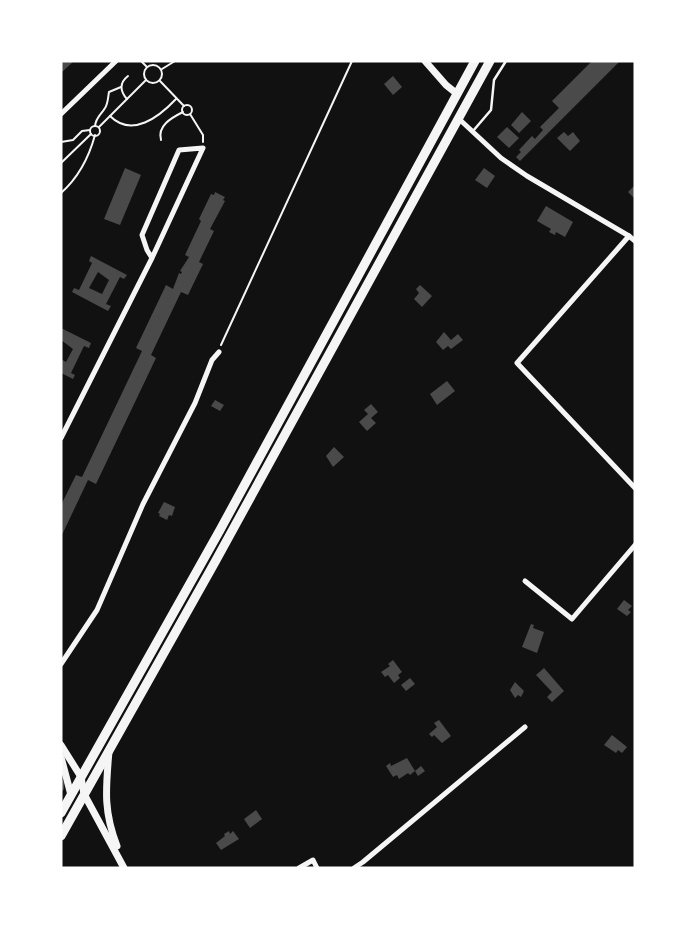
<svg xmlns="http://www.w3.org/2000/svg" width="696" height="929" font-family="Lato,sans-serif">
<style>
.building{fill:#4a4a4a;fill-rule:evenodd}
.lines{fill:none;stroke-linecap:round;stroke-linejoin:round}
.path{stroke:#f5f5f5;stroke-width:2}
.service{stroke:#f5f5f5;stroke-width:2.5}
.minor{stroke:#f5f5f5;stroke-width:5}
.tertiary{stroke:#f5f5f5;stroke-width:7}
.primary{stroke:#f5f5f5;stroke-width:9}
</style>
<rect width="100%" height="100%" fill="#111"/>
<g class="building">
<polygon points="61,61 74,61 61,73"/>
<polygon points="592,61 620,61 520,161 516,157 521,152 519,150 532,136 535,139 543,130 540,127 559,108 552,101"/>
<polygon points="393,76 402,87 393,95 384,84"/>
<polygon points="522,112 531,121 519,133 511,125"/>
<polygon points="507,127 519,138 509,148 497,137"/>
<polygon points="564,132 568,136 573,132 580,141 570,151 557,138"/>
<polygon points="125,168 141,175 120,225 104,219"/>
<polygon points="484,168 495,176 487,188 475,180"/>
<polygon points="635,185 635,197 634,198 628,192"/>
<polygon points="215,192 225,197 223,200 225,201 210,229 214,231 199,262 203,264 188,295 181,292 151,355 156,358 96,484 88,480 61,537 61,505 76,475 82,477 142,351 136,348 166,285 173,289 179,273 181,274 182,272 180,271 189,257 185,255 201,221 199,219 211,194 214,195"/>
<polygon points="546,206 573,222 565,237 556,232 555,235 549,232 551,229 537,221"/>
<path d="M 91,256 L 127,275 L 124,279 L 120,277 L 106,304 L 111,306 L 108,311 L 72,292 L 74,288 L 79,290 L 92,263 L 89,261 ZM 98,272 L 109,280 L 102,294 L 89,288 Z"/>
<polygon points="420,285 432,296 422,307 414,299 419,293 416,289"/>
<polygon points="61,328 91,343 89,348 84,346 71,373 75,375 73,379 61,373 61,359 66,362 73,349 61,340"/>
<polygon points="444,332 451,340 458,334 463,340 451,349 448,346 443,350 436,342"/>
<polygon points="447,381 455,391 437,405 430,394"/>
<polygon points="215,400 224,405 220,411 211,406"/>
<polygon points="371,404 378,412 371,418 376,423 367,431 359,422 368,414 364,410"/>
<polygon points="334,447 344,457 333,467 326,456"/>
<polygon points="164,502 175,507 172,516 169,515 167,520 159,516 160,514 158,513"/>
<polygon points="624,600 632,606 628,610 631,612 627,616 617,609"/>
<polygon points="531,624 534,625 533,628 544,632 537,653 522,647"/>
<polygon points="393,660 402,672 398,675 400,678 394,683 388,675 385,677 381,672 390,666 388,664"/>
<polygon points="544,668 564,691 552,702 547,697 552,692 536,675"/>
<polygon points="410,678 415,684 406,691 401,685"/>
<polygon points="515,682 524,691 521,697 518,695 515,698 510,690"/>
<polygon points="439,720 451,736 442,743 434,735 432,737 429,734 437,727 434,723"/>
<polygon points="612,735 627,747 622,753 618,750 616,753 604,745"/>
<polygon points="407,758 415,771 410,775 408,773 399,779 397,775 393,777 386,766 390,763 391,766"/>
<polygon points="421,766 425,771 418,776 415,771"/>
<polygon points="61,778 64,782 64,789 61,793"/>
<polygon points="256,810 262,819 250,828 244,819"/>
<polygon points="229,831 230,834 233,831 239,839 221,850 216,843 225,836 224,834"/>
</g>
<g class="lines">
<g class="path">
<polyline points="141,61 147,67"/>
<circle cx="153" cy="74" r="9"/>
<polyline points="162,69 175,61"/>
<polyline points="160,81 184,106"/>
<path d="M 127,99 C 120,91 119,83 128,76"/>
<circle cx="187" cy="110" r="5"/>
<polyline points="190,114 203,135 203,142"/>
<path d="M 110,116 C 132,138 159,117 176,99"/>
<path d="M 95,126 C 96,117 101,115 105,108 C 108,104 108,97 109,92 L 121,87"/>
<circle cx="95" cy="131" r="5"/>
<polyline points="99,127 146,80"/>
<path d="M 161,140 C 157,126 171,118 183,112"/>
<polyline points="61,142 73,140 82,131 90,130"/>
<polyline points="61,163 91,134"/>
<path d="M 61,193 C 78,178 89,157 95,135"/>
<polyline points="221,345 352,61"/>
</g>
<polyline class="service" points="473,131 491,110 494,80 506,61"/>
<g class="minor">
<polyline points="61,114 116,61"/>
<polyline points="458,118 501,158 527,176 629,236 635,241"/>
<polyline points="629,236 517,363 635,488"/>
<polyline points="61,438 152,258 203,148 179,150 142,235 147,250 152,258"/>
<polyline points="525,581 572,619 635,545"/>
<polyline points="61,664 97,610 143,504 195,403 212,360 219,352"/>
<polyline points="299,868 313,860 317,868"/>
<polyline points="354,868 363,862 525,727"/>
</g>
<g class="tertiary">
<polyline points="425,61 446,85 456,93"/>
<polyline points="61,745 81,777 84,794 124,868"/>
<path d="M 109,751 C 106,788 103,810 117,846"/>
<polyline points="61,757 71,795"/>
</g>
<g class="primary">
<polyline points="61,813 220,530 475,61"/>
<polyline points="61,836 215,562 490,61"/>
</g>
</g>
<rect width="696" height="929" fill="none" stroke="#ffffff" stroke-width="125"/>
</svg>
